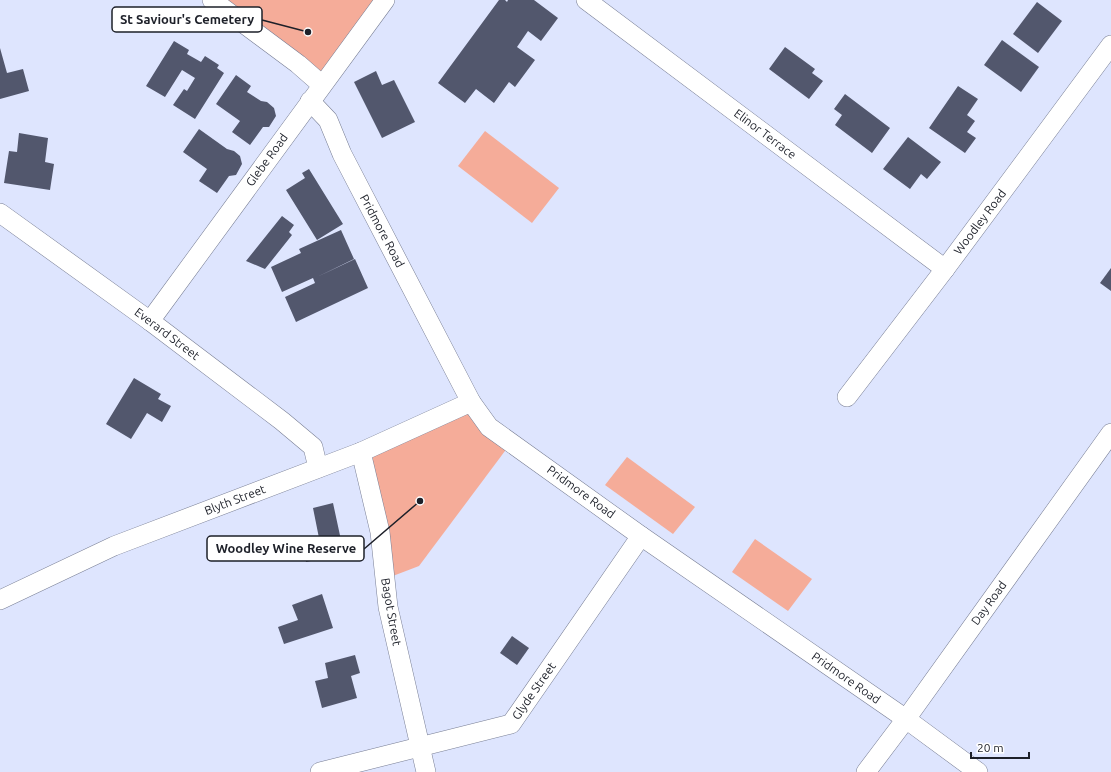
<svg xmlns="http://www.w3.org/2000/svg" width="1111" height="772" font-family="Ubuntu,sans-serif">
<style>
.green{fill:#f5ac99}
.building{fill:#52576d}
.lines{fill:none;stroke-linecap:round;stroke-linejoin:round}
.minor-casing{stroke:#787e94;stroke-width:20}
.minor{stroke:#fff;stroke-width:19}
.labels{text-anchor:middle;stroke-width:4;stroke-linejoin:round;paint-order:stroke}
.street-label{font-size:12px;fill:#1d2029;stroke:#fff}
.leader{fill:none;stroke:#1d2029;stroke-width:1.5}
.callout-dot{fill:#1d2029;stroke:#fff;stroke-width:1.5}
.callout{fill:#fff;stroke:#1d2029;stroke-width:1.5}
.callout-label{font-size:13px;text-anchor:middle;font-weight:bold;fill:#1d2029}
</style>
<rect width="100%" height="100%" fill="#dee5fe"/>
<g class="green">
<polygon points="212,0 385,0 322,85"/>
<polygon points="485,131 559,188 532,223 458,166"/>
<polygon points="471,402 511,443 419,566 385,579 361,452"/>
<polygon points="627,457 695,507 673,534 605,485"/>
<polygon points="755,539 812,579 788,611 732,572"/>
</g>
<g class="building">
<polygon points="499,0 505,0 507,2 508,0 534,0 558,18 541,41 528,31 517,47 535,60 515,87 509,82 494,103 476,89 465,103 438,83"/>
<polygon points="1037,2 1062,21 1038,53 1013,34"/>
<polygon points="1002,40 1039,67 1021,92 984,65"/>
<polygon points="174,41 189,50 187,54 201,62 205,56 219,65 217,68 224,73 195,119 173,105 184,89 187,91 195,78 182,70 165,97 146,86"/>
<polygon points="785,47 815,69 812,73 823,81 809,99 769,69"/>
<polygon points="0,48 7,73 23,69 29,91 0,99"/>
<polygon points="376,71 382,85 394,80 415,122 382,138 354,82"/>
<polygon points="236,75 251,86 247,92 261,101 267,102 274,108 276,116 269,127 263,127 250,145 232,132 240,121 216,104"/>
<polygon points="958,86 978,99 967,115 975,121 967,132 976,138 965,153 929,128"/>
<polygon points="845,94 890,128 872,153 835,125 842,115 834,109"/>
<polygon points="199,129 227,149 234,151 240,156 242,164 236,175 229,176 217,193 199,181 207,169 183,152"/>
<polygon points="19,133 48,138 45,162 54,164 50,190 4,183 9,151 17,152"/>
<polygon points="908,137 941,162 927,179 921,174 910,189 883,169"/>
<polygon points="309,169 343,224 317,240 286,190 305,178 302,173"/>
<polygon points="282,216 294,225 289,232 292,235 265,269 246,261"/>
<polygon points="341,230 354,259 317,277 355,259 368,288 296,322 285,297 315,283 313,278 282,292 271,267 301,253 299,249"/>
<polygon points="1111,268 1111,291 1100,283"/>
<polygon points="134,378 161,394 158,399 171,406 162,422 147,413 131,439 106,424"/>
<polygon points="333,503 344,554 306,562 302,541 319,538 313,508"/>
<polygon points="322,594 333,628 284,644 278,627 298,620 292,605"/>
<polygon points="512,636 529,648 517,665 500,653"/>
<polygon points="355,655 360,673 351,676 357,698 322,708 315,681 328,678 325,663"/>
</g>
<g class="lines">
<g class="minor-casing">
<g id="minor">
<polyline points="212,0 298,64 322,85"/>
<polyline points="586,0 945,269"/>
<polyline points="310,101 328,120 342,154 471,402 489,427 641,536 906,719 978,772"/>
<polyline points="0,213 150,321 282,421 313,447 318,468"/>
<polyline points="150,321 385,0"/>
<polyline points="847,397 945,269 1111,45"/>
<polyline points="361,452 380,532 388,607 426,772"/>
<polyline points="0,600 114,546 361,452 471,402"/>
<polyline points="320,772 511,724 641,536"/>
<polyline points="866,772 906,719 1111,433"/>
</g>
</g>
<use href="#minor" class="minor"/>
</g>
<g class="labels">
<g class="street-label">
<text transform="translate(765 134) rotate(37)" y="4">Elinor Terrace</text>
<text transform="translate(267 160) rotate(-54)" y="4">Glebe Road</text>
<text transform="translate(980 222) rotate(-53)" y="4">Woodley Road</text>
<text transform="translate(382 231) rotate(62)" y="4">Pridmore Road</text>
<text transform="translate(167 334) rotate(37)" y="4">Everard Street</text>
<text transform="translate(581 492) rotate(36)" y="4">Pridmore Road</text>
<text transform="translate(235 500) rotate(-21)" y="4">Blyth Street</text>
<text transform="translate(989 603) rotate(-54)" y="4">Day Road</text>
<text transform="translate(391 612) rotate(80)" y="4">Bagot Street</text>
<text transform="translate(846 678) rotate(35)" y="4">Pridmore Road</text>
<text transform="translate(534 691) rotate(-55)" y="4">Glyde Street</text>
</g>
</g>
<path class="leader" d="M308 32L262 20M420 501L364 549"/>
<g class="callout-dot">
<circle cx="308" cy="32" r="4"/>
<circle cx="420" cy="501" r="4"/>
</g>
<g class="callout">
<rect x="112" y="7" width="150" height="25" rx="4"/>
<rect x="207" y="536" width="157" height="25" rx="4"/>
</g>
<g class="callout-label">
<text x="187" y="24">St Saviour's Cemetery</text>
<text x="286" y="553">Woodley Wine Reserve</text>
</g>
<path d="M971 752v6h58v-6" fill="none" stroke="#1d2029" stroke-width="2"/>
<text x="977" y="752" font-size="12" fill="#1d2029" stroke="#ffffff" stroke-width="3" paint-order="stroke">20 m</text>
</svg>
